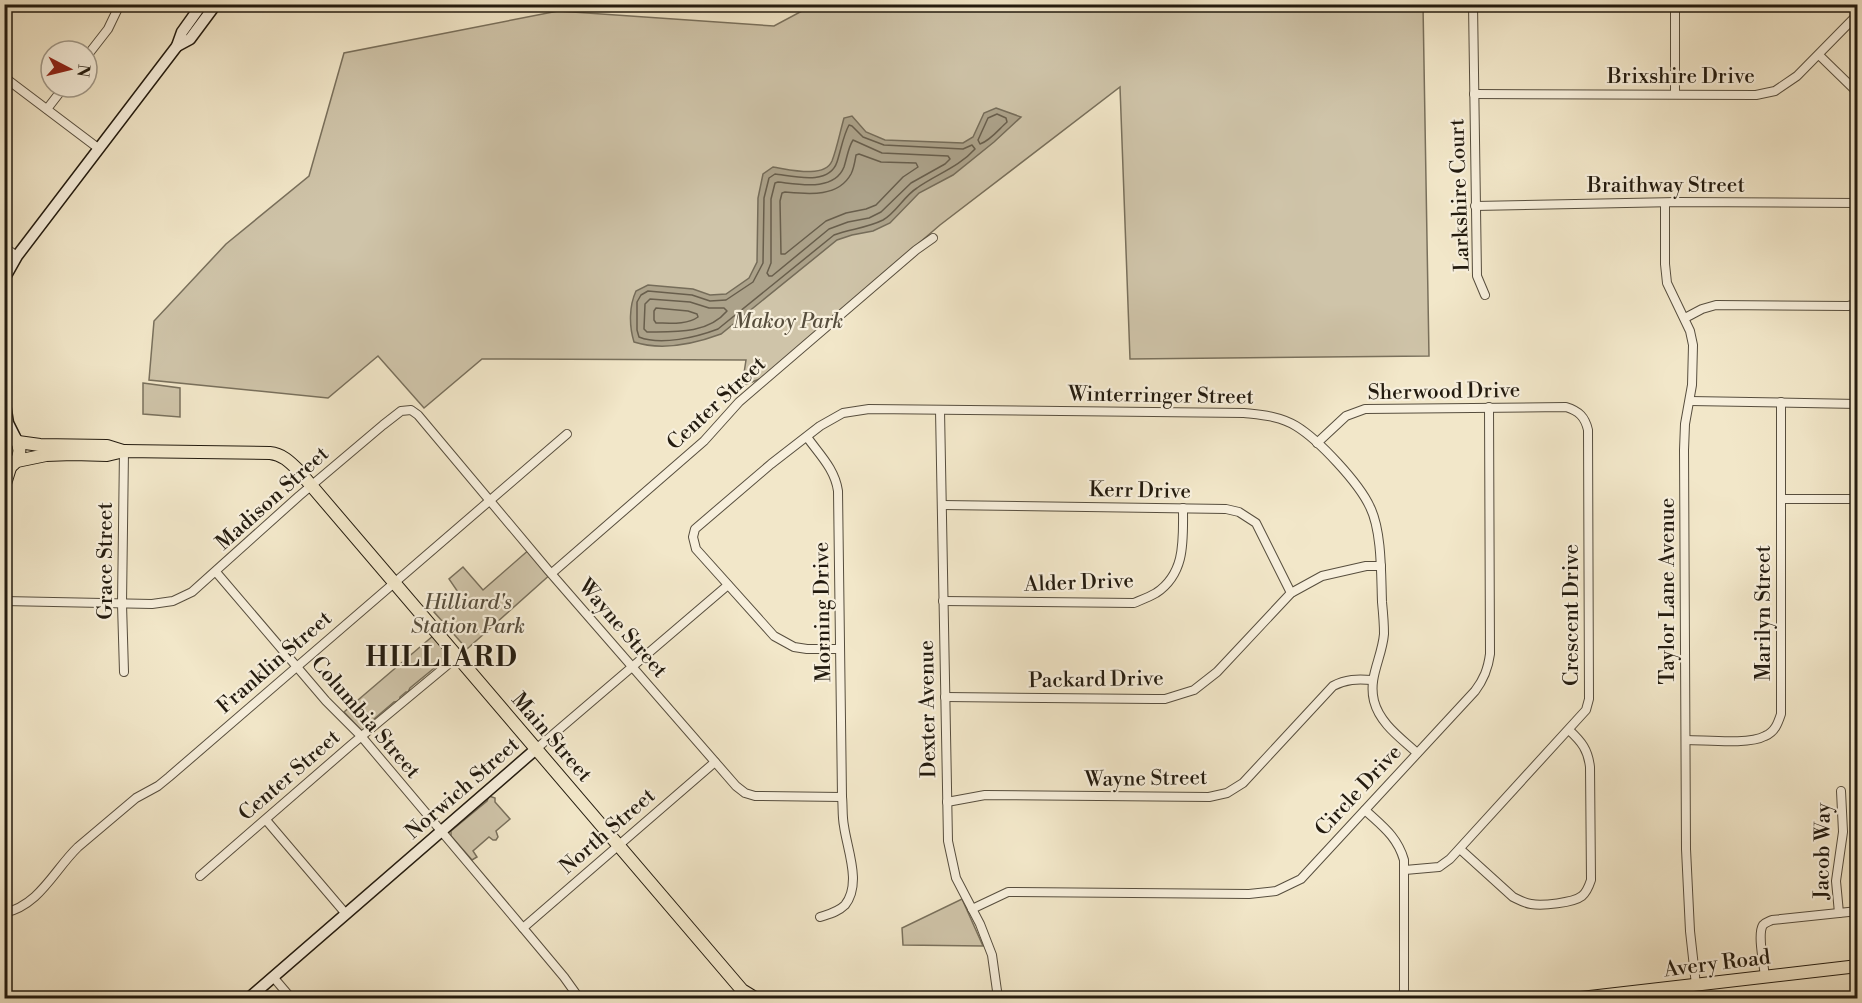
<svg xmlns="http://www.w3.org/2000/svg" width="1862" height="1003" font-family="'Libre Bodoni',serif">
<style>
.green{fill:#cfc4a9;stroke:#79705c;stroke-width:1.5}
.water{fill:#aca28a;stroke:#756c59;stroke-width:1.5}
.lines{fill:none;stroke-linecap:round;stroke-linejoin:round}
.shore{stroke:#685e4c;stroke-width:1.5}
.minor-casing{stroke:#574e3e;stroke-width:10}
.secondary-casing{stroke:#231b0f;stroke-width:13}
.primary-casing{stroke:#231b0f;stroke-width:14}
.minor{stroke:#f7efdc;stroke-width:8}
.secondary{stroke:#f7efdc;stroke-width:10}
.primary{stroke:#f2e7c9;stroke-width:12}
.labels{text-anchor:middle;stroke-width:4.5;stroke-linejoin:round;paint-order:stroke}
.street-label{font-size:21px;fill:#231b0f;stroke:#f7efdc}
.park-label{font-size:21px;font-style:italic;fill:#574e3d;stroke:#f7efdc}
.district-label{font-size:27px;font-weight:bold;letter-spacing:1.5px;fill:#231b0f;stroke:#f7efdc}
</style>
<rect width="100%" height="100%" fill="#f2e7c9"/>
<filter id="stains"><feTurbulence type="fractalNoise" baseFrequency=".00333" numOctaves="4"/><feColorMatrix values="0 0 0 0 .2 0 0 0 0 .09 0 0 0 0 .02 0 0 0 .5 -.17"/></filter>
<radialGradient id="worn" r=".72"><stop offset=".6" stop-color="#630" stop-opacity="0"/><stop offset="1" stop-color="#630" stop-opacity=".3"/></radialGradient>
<g class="green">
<polygon points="815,4 1423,5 1429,356 1130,359 1120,87 940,225 762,378 742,386 746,360 482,359 424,408 378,356 328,398 149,380 154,321 226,244 309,176 344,53 558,11 774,26"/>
<polygon points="143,383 180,388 180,417 143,414"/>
<polygon points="531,548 552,573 467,649 434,612 458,592 449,579 463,567 483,590"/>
<polygon points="434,635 448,653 448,659 442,665 438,665 410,688 408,692 406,692 400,697 400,701 394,702 367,725 367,729 362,731 344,712"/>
<polygon points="489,796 495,798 495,802 510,819 496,831 498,837 496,840 493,840 489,837 473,851 477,857 472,860 451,836 451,831 487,801"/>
<polygon points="962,899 983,946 903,945 902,928"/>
</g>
<path class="water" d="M 996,108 L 1021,117 L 994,142 L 953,175 L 919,193 L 890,223 L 873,231 L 852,235 L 837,240 L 721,334 C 694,344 662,351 634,342 C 629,326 629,306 636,291 L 648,285 L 693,289 L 710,295 L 726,294 L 749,278 L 757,262 L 758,198 L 763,174 L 773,167 C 788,169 824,179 832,161 C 837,148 840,132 844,118 L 852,116 L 866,132 L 885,140 L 963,143 L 973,137 L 984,113 Z"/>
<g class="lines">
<g class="shore">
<path d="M 997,114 L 1006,118 L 1007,122 C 999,129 990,141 980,144 L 978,140 L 988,118 Z"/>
<path d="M 849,125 L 852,126 L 863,137 L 884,145 L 963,149 L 972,145 L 975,149 C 959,167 937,174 917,188 C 904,196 896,213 883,220 C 867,228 850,229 834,235 L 718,329 C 697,337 661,346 639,337 L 637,330 L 637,302 L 641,295 L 648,291 L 692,295 L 710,301 L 726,300 L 753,282 L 763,263 L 764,198 L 769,178 L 775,174 C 793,176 829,186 837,162 C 841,150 843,136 849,125 Z"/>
<path d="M 853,140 L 882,153 L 948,156 L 950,159 L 945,164 L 911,183 L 881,212 L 869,218 L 848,222 L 829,229 L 772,276 L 769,276 L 767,273 L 771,263 L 771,199 L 775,183 L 778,182 C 798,184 834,192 844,167 C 847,158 848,148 853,140 Z"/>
<path d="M 859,154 L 881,162 L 916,163 L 918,167 L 903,177 L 876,205 L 866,209 L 846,213 L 826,221 L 785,254 L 781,254 L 780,201 L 782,193 L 785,192 C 807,194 838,198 851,174 C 854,168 855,161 856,155 Z"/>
<path d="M 650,299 L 690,302 L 709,308 L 724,308 L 727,311 C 708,334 675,332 647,332 L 644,329 L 645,304 Z"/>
<path d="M 656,308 L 688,311 L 697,314 L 698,317 C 687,325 669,323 656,323 L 654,320 L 654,311 Z"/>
</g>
<g class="minor-casing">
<g id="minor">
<polyline points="1473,4 1477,276 1485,295"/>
<polyline points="1675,4 1675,94"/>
<polyline points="1819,55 1858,93"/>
<polyline points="87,56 108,29 120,4"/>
<polyline points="4,77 98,148"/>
<polyline points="1474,94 1756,95 1775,91 1797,76 1858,14"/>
<polyline points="47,109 64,87"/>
<polyline points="1665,203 1665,264 1667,283 1690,331 1693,345 1692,385 1685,424 1684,450 1686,849 1690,931 1696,985"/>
<polyline points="1475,206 1677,202 1858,203"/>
<polyline points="4,247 17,256"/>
<polyline points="1685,318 1702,309 1716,305 1848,306 1858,303"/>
<polyline points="1690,401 1858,404"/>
<polyline points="940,410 948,841 956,878 980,924 992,955 998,998"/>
<path d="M 807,437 C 819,454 835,469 838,491 L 842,797 C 843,806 842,816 844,826 C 847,849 862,884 845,905 C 838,912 829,914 820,917"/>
<path d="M 1317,443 L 1346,416 L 1365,409 L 1566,407 C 1579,411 1585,417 1588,430 L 1589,699 L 1586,710 L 1450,859 L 1439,867 L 1405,870"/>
<polyline points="1781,499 1858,499"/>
<polyline points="942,505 1226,509 1239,512 1256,523 1291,593"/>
<polyline points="216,572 326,701 361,736 523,928 564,977 579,998"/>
<polyline points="552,573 704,441 739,402 916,250 933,238"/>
<polyline points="4,601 152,604 173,601 192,592 299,496 383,425 401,411 411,410 418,415 548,570 736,786 745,793 755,796 842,797"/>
<path d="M 943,601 L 1134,603 C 1141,600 1149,597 1156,593 C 1186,573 1183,540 1183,508"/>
<path d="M 840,649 L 807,649 L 794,647 L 774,636 L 696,549 L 693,537 L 695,529 L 771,464 L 820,426 L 843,413 L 869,409 L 1244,413 C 1262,415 1280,416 1296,426 C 1319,440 1359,483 1370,507 C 1382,531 1381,575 1382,602 C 1383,612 1384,624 1384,634 C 1382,658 1368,677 1374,701 C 1380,724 1401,738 1417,753"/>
<polyline points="124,672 122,604 124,451"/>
<polyline points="945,697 1154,699 1165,699 1194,690 1217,672 1291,593 1322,576 1366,566 1381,566"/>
<path d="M 1686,740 C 1706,740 1749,745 1765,736 C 1775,732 1778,723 1781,714 L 1781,402"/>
<polyline points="536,749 728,585"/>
<path d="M 947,802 L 985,795 L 1209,797 L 1227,793 L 1243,783 L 1333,686 C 1346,679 1357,679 1372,680"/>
<path d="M 1365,810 C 1382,826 1397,836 1404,860 L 1404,998"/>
<polyline points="266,820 346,914"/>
<path d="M 1460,849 L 1513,897 C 1519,900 1524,903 1531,904 C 1542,906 1573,903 1582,896 C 1587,892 1589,886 1591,880 L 1590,767 C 1588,750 1582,742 1569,730"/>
<polyline points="200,876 351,745 457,657"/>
<path d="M 972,909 L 1008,892 L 1249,894 L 1276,891 L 1301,879 L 1475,691 C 1484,679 1488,669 1490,654 L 1489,407"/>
<path d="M 4,913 C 40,905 54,870 78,847 L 136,798 L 158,786 L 169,777 L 567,434"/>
<polyline points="1839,913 1836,881 1843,832 1841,791"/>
<polyline points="523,928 715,762"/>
<path d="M 1765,977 C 1764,965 1757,934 1763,925 C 1766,922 1768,922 1772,920 L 1858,911"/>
<polyline points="274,978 291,998"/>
</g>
</g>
<g class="secondary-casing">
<g id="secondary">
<polyline points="177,46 190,39 216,4"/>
<polyline points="4,279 17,256 177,46 182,32 202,4"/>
<polyline points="4,398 8,423 15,437"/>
<polyline points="249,998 536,749"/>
</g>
</g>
<g class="primary-casing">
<g id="primary">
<path d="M 4,431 C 24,439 25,462 4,470"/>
<polyline points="18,442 40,445 107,446 123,451"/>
<path d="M 17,461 L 46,455 L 73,454 L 107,455 L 124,451 L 270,453 C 282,454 290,462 298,470 L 742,990 L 755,998"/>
<polyline points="4,487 10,468"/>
<polyline points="1581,998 1858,966"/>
</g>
</g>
<use href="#minor" class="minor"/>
<use href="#secondary" class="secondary"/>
<use href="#primary" class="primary"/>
</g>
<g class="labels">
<g class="street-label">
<text x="1681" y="83">Brixshire Drive</text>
<text x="1666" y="192">Braithway Street</text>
<text transform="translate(1459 195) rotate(-92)" y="7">Larkshire Court</text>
<text transform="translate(1444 391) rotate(-1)" y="7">Sherwood Drive</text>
<text transform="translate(1161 395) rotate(1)" y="7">Winterringer Street</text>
<text transform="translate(716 403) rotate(-43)" y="7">Center Street</text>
<text transform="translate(1140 490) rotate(1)" y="7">Kerr Drive</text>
<text transform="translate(272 498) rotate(-42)" y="7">Madison Street</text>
<text transform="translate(105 561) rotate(-90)" y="7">Grace Street</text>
<text transform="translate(1079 582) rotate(-2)" y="7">Alder Drive</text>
<text transform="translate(1667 591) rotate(-90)" y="7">Taylor Lane Avenue</text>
<text transform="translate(822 612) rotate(-91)" y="7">Morning Drive</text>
<text transform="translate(1763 613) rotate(-90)" y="7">Marilyn Street</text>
<text transform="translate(1571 615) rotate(-90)" y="7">Crescent Drive</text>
<text transform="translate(623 628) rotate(49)" y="7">Wayne Street</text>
<text transform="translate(274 662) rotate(-41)" y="7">Franklin Street</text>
<text transform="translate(1096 679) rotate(-1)" y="7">Packard Drive</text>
<text transform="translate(927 709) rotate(-91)" y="7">Dexter Avenue</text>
<text transform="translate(366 717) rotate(49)" y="7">Columbia Street</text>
<text transform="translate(552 737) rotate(49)" y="7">Main Street</text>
<text transform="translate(289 775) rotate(-41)" y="7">Center Street</text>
<text transform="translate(1146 778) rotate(-1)" y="7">Wayne Street</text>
<text transform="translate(462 788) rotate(-41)" y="7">Norwich Street</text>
<text transform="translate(1358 790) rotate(-47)" y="7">Circle Drive</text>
<text transform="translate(607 831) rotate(-41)" y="7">North Street</text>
<text transform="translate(1822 851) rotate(-89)" y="7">Jacob Way</text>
<text transform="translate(1717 963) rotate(-7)" y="7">Avery Road</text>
</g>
<g class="park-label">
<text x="788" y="328">Makoy Park</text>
<text x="468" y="609">Hilliard's<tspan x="468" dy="24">Station Park</tspan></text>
</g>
<g class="district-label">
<text x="442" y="666">HILLIARD</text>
</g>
</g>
<rect width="1862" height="1003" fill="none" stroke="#f2e7c9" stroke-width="24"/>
<rect x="6" y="6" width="1850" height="991" fill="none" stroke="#231b0f" stroke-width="3"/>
<rect x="12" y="12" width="1838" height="979" fill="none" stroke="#231b0f" stroke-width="1.5"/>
<g transform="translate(69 69) rotate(97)"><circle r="28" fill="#f7efdc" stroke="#a29a8a" stroke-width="1.5"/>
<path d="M0-4.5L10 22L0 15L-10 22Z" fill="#8f2418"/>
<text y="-9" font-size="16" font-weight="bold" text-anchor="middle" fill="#231b0f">N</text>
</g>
<rect width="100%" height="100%" filter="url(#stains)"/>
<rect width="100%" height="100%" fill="url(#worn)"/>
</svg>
